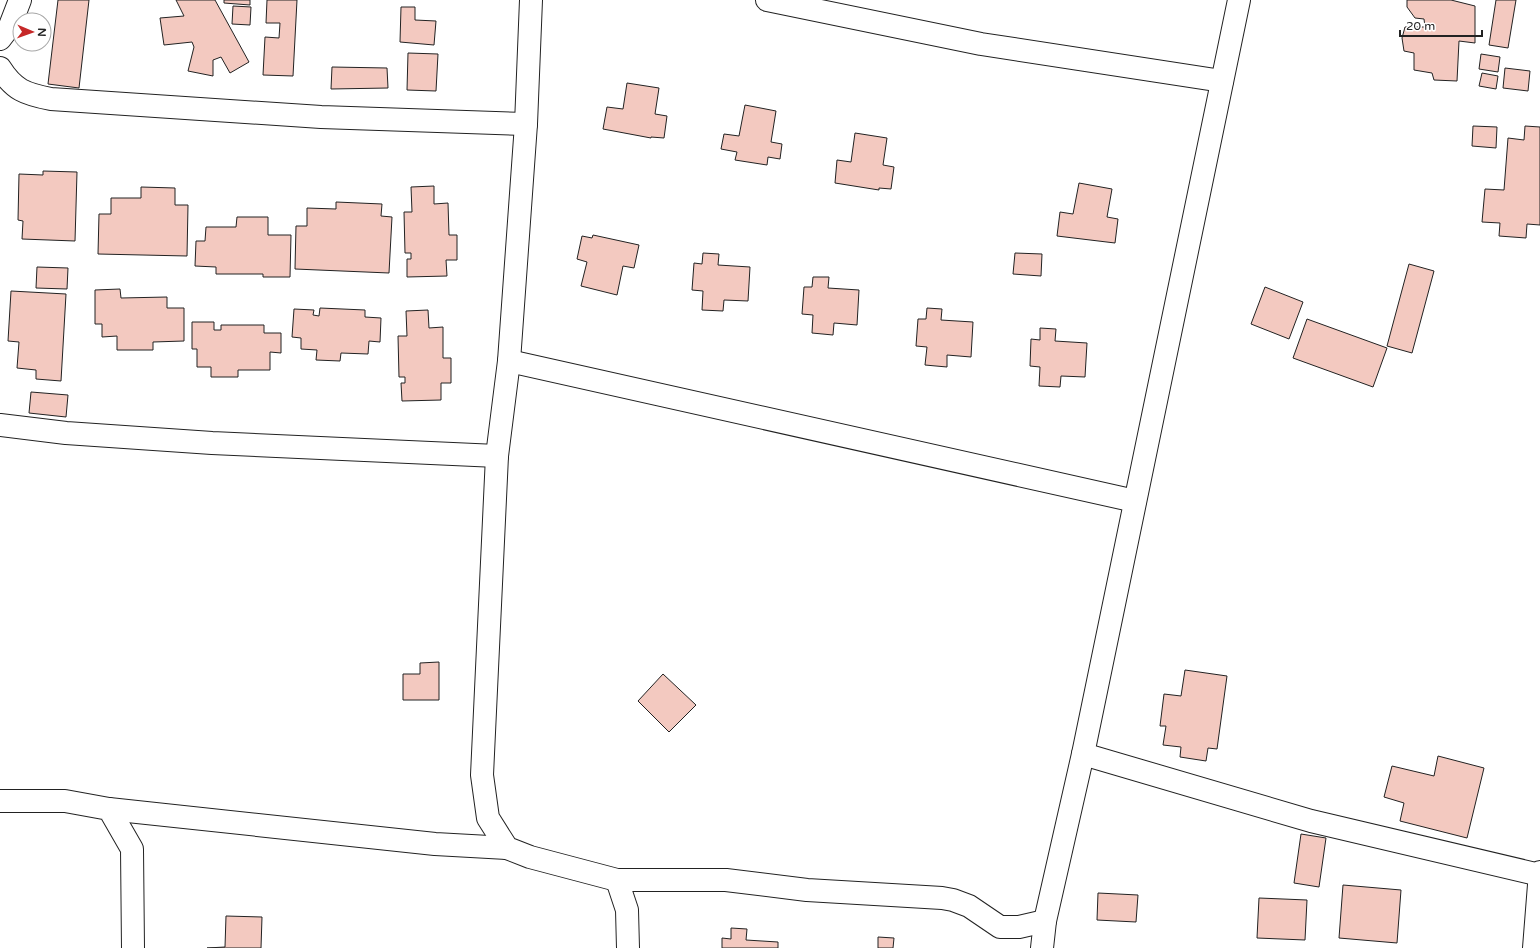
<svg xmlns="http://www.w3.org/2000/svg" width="1540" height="948" font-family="'Varela Round',sans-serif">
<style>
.building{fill:#f3c9c0;stroke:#222}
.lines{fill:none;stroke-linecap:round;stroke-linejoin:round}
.minor-casing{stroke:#222;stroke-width:24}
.minor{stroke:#fff;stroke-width:22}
</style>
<rect width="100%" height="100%" fill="#fff"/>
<g class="building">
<polygon points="58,0 89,0 79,88 48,84"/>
<polygon points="176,0 215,0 249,62 230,73 221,57 213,60 213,76 188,71 194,47 192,42 164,45 160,18 184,16"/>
<polygon points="224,0 250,0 250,5 224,3"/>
<polygon points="267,0 297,0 293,76 263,75 265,37 279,38 280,23 266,23"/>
<polygon points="1407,0 1451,0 1475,6 1475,43 1459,41 1457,81 1434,80 1432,73 1414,70 1414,53 1404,51 1402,38 1405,27 1425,27 1424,19 1415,18 1407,7"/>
<polygon points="1496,0 1516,0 1508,48 1489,45"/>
<polygon points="233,6 251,7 250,25 232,24"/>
<polygon points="401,7 415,7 415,20 436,21 434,45 400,42"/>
<polygon points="408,53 438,54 436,91 407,90"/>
<polygon points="1481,54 1500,57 1498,72 1479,69"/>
<polygon points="332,67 387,68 388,88 331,89"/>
<polygon points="1505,68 1530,71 1528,91 1503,88"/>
<polygon points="1482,73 1498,76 1496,89 1479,86"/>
<polygon points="627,83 659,88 655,114 667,116 664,138 651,137 651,138 603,129 607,107 623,109"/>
<polygon points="745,105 776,111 771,142 782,144 780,159 768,157 767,165 735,160 737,152 721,149 724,134 739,136"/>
<polygon points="1473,126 1497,127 1496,148 1472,146"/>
<polygon points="1525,126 1540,127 1540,225 1527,224 1526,238 1499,236 1500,223 1482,222 1485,189 1504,190 1508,138 1524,140"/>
<polygon points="855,133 887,138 883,165 894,167 891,189 879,188 879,190 835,183 837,160 851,162"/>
<polygon points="43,171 77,172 75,241 22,239 23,221 18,220 19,174 43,175"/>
<polygon points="1079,183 1112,189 1107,217 1118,219 1115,243 1057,236 1060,212 1073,214"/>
<polygon points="434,186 434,204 448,203 449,235 457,235 457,260 446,260 447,276 407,277 407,259 411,259 411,253 405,253 404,212 412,212 411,187"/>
<polygon points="141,187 175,188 175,205 188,205 187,256 98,254 99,214 111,214 111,198 141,198"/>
<polygon points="336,202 382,204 381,216 392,217 389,273 295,269 296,226 307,226 307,208 336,209"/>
<polygon points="237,217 268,217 268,235 291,235 290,277 263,277 263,274 216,274 216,267 195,266 196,241 205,241 206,227 236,227"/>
<polygon points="593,235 639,245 634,268 623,266 617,295 581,286 587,262 577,259 582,236 592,238"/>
<polygon points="703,253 719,254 718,265 750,267 748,301 724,300 723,311 702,310 703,291 692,290 694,263 702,264"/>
<polygon points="1015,253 1042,254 1041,276 1013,274"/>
<polygon points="1409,264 1434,271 1412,353 1387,346"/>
<polygon points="37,267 68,268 67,289 36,288"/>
<polygon points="813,277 829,277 828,288 859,290 857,325 834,323 833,335 812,333 813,315 802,314 804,287 812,287"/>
<polygon points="1265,287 1303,302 1289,339 1251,324"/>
<polygon points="120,289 121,298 167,297 167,308 184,308 184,341 153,342 153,350 117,350 117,336 102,337 102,324 95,324 95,290"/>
<polygon points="11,291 66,294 61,381 36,379 36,370 17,368 19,342 8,341"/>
<polygon points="320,308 365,310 365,317 381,318 380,342 369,341 368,354 341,353 340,361 316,360 317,350 301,349 301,338 292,337 294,309 314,310 313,315 319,316"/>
<polygon points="927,308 942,309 941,320 973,322 971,357 947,355 947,367 925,365 927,347 916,346 918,319 926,319"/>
<polygon points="428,310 429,328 443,327 443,358 451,358 451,383 441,383 441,400 402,401 401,383 405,383 405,377 399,377 398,336 407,336 406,311"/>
<polygon points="1307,319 1387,348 1373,387 1293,358"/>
<polygon points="192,322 214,322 214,330 221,330 221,325 264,325 264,333 281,333 281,353 270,352 270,370 238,370 238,377 211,377 211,367 197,367 197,349 192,349"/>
<polygon points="1040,328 1056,329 1055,341 1087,343 1085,377 1061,376 1060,387 1039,386 1040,367 1030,366 1031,339 1040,340"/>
<polygon points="31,392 68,395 66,417 29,413"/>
<polygon points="439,662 439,700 403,700 403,674 420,674 420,663"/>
<polygon points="1185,670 1227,676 1217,749 1208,748 1206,761 1180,757 1181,747 1163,745 1166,726 1160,726 1164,694 1181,696"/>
<polygon points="663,674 696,705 669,732 638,701"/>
<polygon points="1438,756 1484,768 1467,838 1400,821 1404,803 1384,797 1392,766 1434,776"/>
<polygon points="1301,834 1326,838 1319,887 1294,883"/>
<polygon points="1343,885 1401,890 1397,943 1339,938"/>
<polygon points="1098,893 1138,895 1136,922 1097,920"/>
<polygon points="1259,898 1307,900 1305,940 1257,938"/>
<polygon points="226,916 262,917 261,948 207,948 225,947"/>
<polygon points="731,928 747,929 746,940 778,942 778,948 722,948 722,938 731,939"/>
<polygon points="878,937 894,938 893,948 878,948"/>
</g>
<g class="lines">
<g class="minor-casing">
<g id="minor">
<polyline points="531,0 526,124 509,361 497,456 482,775 488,818 507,848 530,857 617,880 726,880 807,890 942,898 953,900 969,906 1000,927 1019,927 1045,921"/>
<polyline points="767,0 981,44 1222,81"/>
<polyline points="0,39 10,26 20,0"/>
<path d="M 0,68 C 14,90 25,94 51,99 L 321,117 L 526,124"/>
<polyline points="509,361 1135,501"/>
<polyline points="0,425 66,433 212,443 497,456"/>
<polyline points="1083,754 1311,821 1540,875"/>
<polyline points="0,801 65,801 109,809 132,849 133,948"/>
<polyline points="109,809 435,844 507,848"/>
<polyline points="617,880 627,910 628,948"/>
<polyline points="1042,948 1045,921 1083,754 1239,0"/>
<polyline points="1534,948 1540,872"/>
</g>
</g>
<use href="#minor" class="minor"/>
</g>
<g transform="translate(32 32) rotate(92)"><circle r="19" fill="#ffffff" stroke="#a7a7a7"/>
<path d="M0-3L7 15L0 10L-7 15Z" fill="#c62828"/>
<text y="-6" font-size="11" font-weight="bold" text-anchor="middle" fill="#222222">N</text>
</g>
<path d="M1400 30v6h82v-6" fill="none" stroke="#222222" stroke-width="2"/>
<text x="1406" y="30" font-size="12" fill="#222222" stroke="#ffffff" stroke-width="3" paint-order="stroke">20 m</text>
</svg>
